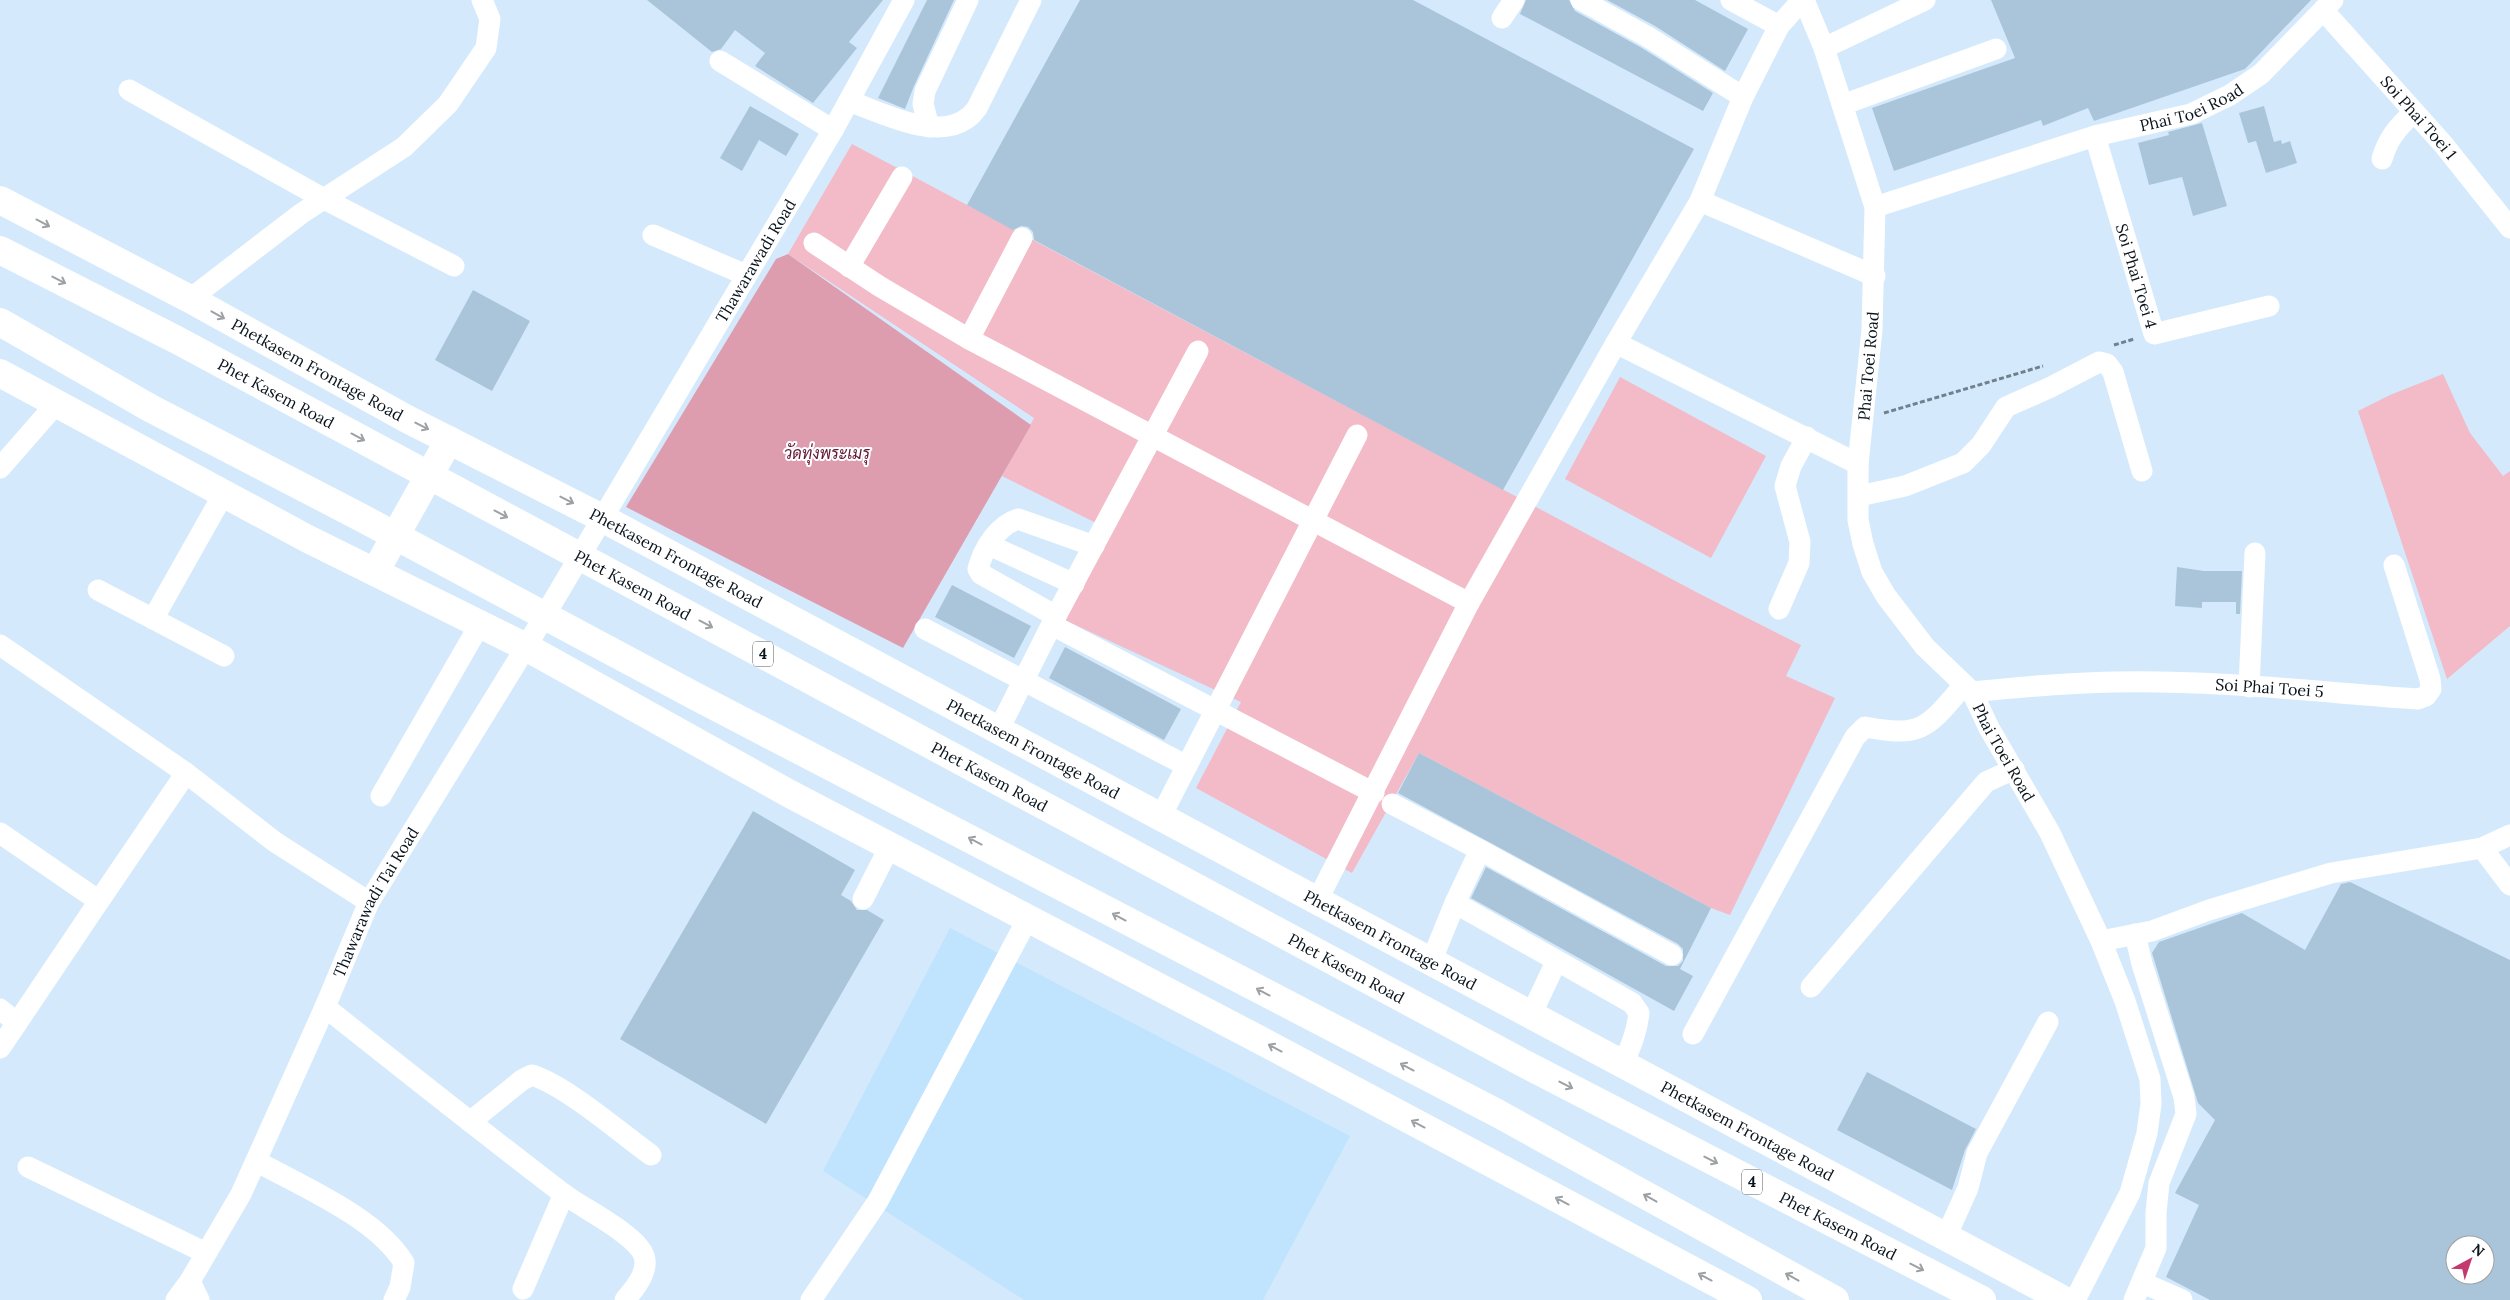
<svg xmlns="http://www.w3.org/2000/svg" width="2510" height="1300" font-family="Lora,Sarabun,serif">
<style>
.built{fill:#c0e3fe}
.green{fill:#f3bac8}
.forest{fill:#de9dae}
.building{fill:#aac5da;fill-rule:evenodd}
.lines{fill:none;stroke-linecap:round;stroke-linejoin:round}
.path{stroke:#70808e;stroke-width:3;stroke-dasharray:5 2.5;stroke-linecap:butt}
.minor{stroke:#fff;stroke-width:21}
.major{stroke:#fff;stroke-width:28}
.highway{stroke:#fff;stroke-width:28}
.oneway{stroke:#9da1a4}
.labels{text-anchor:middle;stroke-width:4;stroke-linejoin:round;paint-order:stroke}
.shield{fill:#fff;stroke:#535a5f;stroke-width:1}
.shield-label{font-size:15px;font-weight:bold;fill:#09131b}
.street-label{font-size:16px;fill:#09131b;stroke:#fff}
.park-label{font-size:16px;font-style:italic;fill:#631835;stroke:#fff}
</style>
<rect width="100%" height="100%" fill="#d4eafc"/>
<polygon class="built" points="950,928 1350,1136 1263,1300 1024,1300 823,1171"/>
<g class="green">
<polygon points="852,144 1698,593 1801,645 1786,676 1835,698 1730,915 1711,908 1419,753 1352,873 1196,788 1241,702 1056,616 1104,527 1002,476 1034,418 788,254"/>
<polygon points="2443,374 2470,433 2503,476 2510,471 2510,626 2447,679 2358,411 2390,395"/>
<polygon points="1620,377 1766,456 1711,558 1565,479"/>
</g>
<polygon class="forest" points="788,254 1031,425 903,648 626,507 776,259"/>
<g class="building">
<polygon points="647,0 883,0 849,42 857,48 813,103 755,66 765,53 735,30 721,49 712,52"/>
<polygon points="927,0 954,0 914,86 905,109 878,98"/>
<polygon points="1080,0 1413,0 1694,149 1503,490 1034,240 1033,232 1028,227 1021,226 1013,230 967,205"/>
<polygon points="1526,0 1569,0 1575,11 1642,48 1713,93 1703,111 1520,14"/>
<polygon points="1607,0 1695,0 1748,29 1725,71 1655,26"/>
<polygon points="1991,0 2311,0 2245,69 2094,121 2088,108 2043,126 2041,120 1894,171 1872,108 2015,58"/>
<polygon points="750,106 799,134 786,156 759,140 742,171 720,158"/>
<polygon points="2264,106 2274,142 2281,140 2282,144 2290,141 2297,163 2266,173 2256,141 2248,143 2239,113"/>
<polygon points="2202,123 2227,206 2193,216 2182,177 2149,185 2138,143 2169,135 2168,132"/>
<polygon points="473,290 530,321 492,391 435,360"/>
<polygon points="2177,567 2204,571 2242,571 2240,614 2236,614 2236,602 2202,602 2202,608 2175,606"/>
<polygon points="952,585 1031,626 1014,658 935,617"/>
<polygon points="1065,647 1181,709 1164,740 1049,678"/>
<polygon points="1419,753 1711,908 1680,969 1693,976 1674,1011 1471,898 1486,867 1666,966 1678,966 1683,961 1683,949 1678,944 1398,793"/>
<polygon points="753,811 855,870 841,895 851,901 857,910 867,910 884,920 766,1124 620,1039"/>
<path d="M 2350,882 L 2510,960 L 2510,1300 L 2210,1300 L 2166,1277 L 2199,1205 L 2175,1193 L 2215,1120 L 2198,1103 L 2152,953 L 2159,942 L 2242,913 L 2305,950 L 2341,884 ZM 2455,1245 L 2485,1245 L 2485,1275 L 2455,1275 Z"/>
<polygon points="1867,1072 1976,1129 1965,1150 1952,1190 1837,1130"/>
</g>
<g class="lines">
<g class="path">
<polyline points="2114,345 2134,339"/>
<polyline points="1884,413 2043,366"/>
</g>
<g class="minor">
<polyline points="1581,0 1648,37 1743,97"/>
<polyline points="1731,0 1779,26"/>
<path id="s1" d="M 1804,0 L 1824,48 L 1875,207 L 1872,330 L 1858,464 L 1858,520 L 1863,544 L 1872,572 L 1886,596 L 1925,647 L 1972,692 L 1989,728 L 2050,833 L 2101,941 L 2125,1001 L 2150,1079 L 2151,1104 L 2147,1133 L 2130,1193 L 2075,1300"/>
<path id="s2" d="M 2323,10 L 2443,144 L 2510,228"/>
<polyline points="1502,18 1514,0"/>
<polyline points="1824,48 1925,0"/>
<polyline points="720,61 833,130"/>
<polyline points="129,90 324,199 454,266"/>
<path d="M 849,101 C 880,112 935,141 966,119 C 970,117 974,112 977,108 L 1031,0"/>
<polyline points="1842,105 1996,49"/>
<polyline points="929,127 923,104 925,91 968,0"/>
<path id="s3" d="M 2095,136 L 2154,334 L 2269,306"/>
<path d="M 2382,159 C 2388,138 2398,127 2414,112"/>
<polyline points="1700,201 1875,276"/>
<path id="s4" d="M 1875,207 L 2095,136 L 2191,114 L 2230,95 L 2261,74 L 2333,0"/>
<polyline points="653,235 746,275"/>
<polyline points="814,243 879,286 969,339 1469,603"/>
<polyline points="849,267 902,177"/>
<polyline points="190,299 302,213 404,147 448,104 486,48 490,19 482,0"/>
<polyline points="969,339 1022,238"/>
<polyline points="1616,343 1858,464"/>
<polyline points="0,468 56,404"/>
<polyline points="1859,496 1905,486 1963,463 1981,445 2006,407 2051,387 2099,362 2107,364 2113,372 2142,471"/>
<polyline points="989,545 1074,584"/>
<polyline points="98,590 224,656"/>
<polyline points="1779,609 1799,563 1800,542 1785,486 1791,466 1807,437"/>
<path d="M 1056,616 L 981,574 L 978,569 C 983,549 998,525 1018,519 L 1094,546"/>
<polyline points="153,619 224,493"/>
<polyline points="1052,625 1374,793"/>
<polyline points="925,629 1187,766"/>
<polyline points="0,645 186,773 275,842 369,902"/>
<polyline points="2249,687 2255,553"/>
<path id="s5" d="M 1972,692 C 2019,687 2067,683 2115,682 C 2216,680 2318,692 2418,699 L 2426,696 L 2431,689 L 2430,679 L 2394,565"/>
<polyline points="998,731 1056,616 1198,351"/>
<polyline points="381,796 480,624"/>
<polyline points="1392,804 1480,850"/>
<polyline points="1160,818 1357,435"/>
<polyline points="0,833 99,901 17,1023 0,1009"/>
<polyline points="2482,848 2510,885"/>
<polyline points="863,899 890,846"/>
<polyline points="99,901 186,773"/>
<polyline points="1317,901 1469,603 1616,343 1700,201 1743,97 1779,26 1802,0"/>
<path d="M 1455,903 L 1632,1003 L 1639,1013 C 1637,1032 1631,1046 1623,1064"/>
<polyline points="2101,941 2152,931 2209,910 2331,873 2482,848 2510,835"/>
<polyline points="1431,962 1455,903 1480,850 1672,955"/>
<polyline points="1811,987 1986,782 2014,769"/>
<path d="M 325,1007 C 403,1069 481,1131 561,1192 C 582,1208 626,1229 641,1250 C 653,1267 636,1287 625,1300"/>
<polyline points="1531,1015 1556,962"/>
<path d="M 1693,1034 L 1855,737 L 1865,727 C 1923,738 1928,727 1964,685"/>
<polyline points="0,1048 17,1023"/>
<path d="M 470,1122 L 522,1080 L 532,1075 C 568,1087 619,1132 651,1155"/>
<path d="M 256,1161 C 303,1187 377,1218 404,1263 L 400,1287 L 394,1300"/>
<polyline points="28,1167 206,1253"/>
<polyline points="1946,1237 1968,1188 1977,1153 2048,1022"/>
<polyline points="190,1281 199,1300"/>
<polyline points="2143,1283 2182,1300"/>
<polyline points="523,1289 564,1194"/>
<path id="s6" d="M 176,1300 L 190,1281 L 241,1194 L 325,1007 L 369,902 L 526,647 L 833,130 L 904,0"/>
<polyline points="811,1300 878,1201 1028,918"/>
<polyline points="2134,1300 2156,1248 2156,1213 2159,1183 2186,1114 2184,1097 2142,964 2135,934"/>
</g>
<g class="major">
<path id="s7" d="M 0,200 L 190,299 L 407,419 L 602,518 L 2064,1300"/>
<polyline points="0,373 306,538 526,647 790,794 1260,1040 1748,1300"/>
<polyline points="375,572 449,440"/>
</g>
<g class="highway">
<path id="s8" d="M 0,250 L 177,340 L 1523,1063 L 1982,1300"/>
<polyline points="0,322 150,408 362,518 693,695 1497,1113 1835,1300"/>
</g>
</g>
<defs><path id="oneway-shaft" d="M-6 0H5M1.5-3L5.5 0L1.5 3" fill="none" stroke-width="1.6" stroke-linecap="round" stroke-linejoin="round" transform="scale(1.25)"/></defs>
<g class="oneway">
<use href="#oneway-shaft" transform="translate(43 223) rotate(28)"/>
<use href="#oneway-shaft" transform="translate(59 280) rotate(27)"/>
<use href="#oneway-shaft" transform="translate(218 315) rotate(29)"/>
<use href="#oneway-shaft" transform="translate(422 426) rotate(27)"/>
<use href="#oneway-shaft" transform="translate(358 437) rotate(28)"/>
<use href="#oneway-shaft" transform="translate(567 500) rotate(27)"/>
<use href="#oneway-shaft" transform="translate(501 514) rotate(28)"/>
<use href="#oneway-shaft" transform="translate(706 624) rotate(28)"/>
<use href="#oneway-shaft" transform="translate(975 841) rotate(-152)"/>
<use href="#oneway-shaft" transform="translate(1119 917) rotate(-152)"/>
<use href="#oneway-shaft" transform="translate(1263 992) rotate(-152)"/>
<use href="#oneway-shaft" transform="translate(1275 1048) rotate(-152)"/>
<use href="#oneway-shaft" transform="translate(1407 1067) rotate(-152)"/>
<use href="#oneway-shaft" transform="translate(1566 1085) rotate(27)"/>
<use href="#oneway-shaft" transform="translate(1418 1124) rotate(-152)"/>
<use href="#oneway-shaft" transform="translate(1711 1160) rotate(27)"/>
<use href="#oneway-shaft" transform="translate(1650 1198) rotate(-151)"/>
<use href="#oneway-shaft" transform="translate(1562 1201) rotate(-152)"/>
<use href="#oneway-shaft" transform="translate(1917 1267) rotate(27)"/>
<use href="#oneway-shaft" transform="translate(1705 1277) rotate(-152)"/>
<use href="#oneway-shaft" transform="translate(1792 1277) rotate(-151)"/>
</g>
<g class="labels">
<g class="shield">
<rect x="753" y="641.5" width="20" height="25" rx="4"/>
<rect x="1742" y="1169.5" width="20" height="25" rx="4"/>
</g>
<g class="shield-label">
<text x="763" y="659">4</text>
<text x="1752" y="1187">4</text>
</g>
<g class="street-label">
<text dy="6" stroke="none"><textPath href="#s4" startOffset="332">Phai Toei Road</textPath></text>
<text dy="6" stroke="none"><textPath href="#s2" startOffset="144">Soi Phai Toei 1</textPath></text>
<text dy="6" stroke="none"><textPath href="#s6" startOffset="1192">Thawarawadi Road</textPath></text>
<text dy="6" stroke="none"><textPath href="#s3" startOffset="146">Soi Phai Toei 4</textPath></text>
<text transform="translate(1868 366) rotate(-85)" y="6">Phai Toei Road</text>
<text dy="6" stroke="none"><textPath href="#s7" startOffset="360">Phetkasem Frontage Road</textPath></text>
<text dy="6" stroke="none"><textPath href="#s8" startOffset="311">Phet Kasem Road</textPath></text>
<text dy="6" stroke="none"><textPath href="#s7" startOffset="765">Phetkasem Frontage Road</textPath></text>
<text dy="6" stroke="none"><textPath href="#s8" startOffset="716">Phet Kasem Road</textPath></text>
<text dy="6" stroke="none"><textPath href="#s5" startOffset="298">Soi Phai Toei 5</textPath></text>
<text dy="6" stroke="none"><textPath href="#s7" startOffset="1170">Phetkasem Frontage Road</textPath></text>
<text dy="6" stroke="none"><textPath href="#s1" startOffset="812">Phai Toei Road</textPath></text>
<text dy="6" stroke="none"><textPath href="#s8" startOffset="1121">Phet Kasem Road</textPath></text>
<text dy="6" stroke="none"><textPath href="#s6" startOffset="446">Thawarawadi Tai Road</textPath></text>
<text dy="6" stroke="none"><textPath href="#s7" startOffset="1575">Phetkasem Frontage Road</textPath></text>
<text dy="6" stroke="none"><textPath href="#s8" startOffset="1526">Phet Kasem Road</textPath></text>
<text dy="6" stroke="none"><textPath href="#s7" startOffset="1980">Phetkasem Frontage Road</textPath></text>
<text dy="6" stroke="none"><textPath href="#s8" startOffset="2081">Phet Kasem Road</textPath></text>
</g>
<g class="park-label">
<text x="827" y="459">วัดทุ่งพระเมรุ</text>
</g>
</g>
<g transform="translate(2470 1260) rotate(40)"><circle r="24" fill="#ffffff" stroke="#9da1a4"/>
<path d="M0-4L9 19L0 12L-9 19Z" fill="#c3386d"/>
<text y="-8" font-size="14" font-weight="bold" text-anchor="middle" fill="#09131b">N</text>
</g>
</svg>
